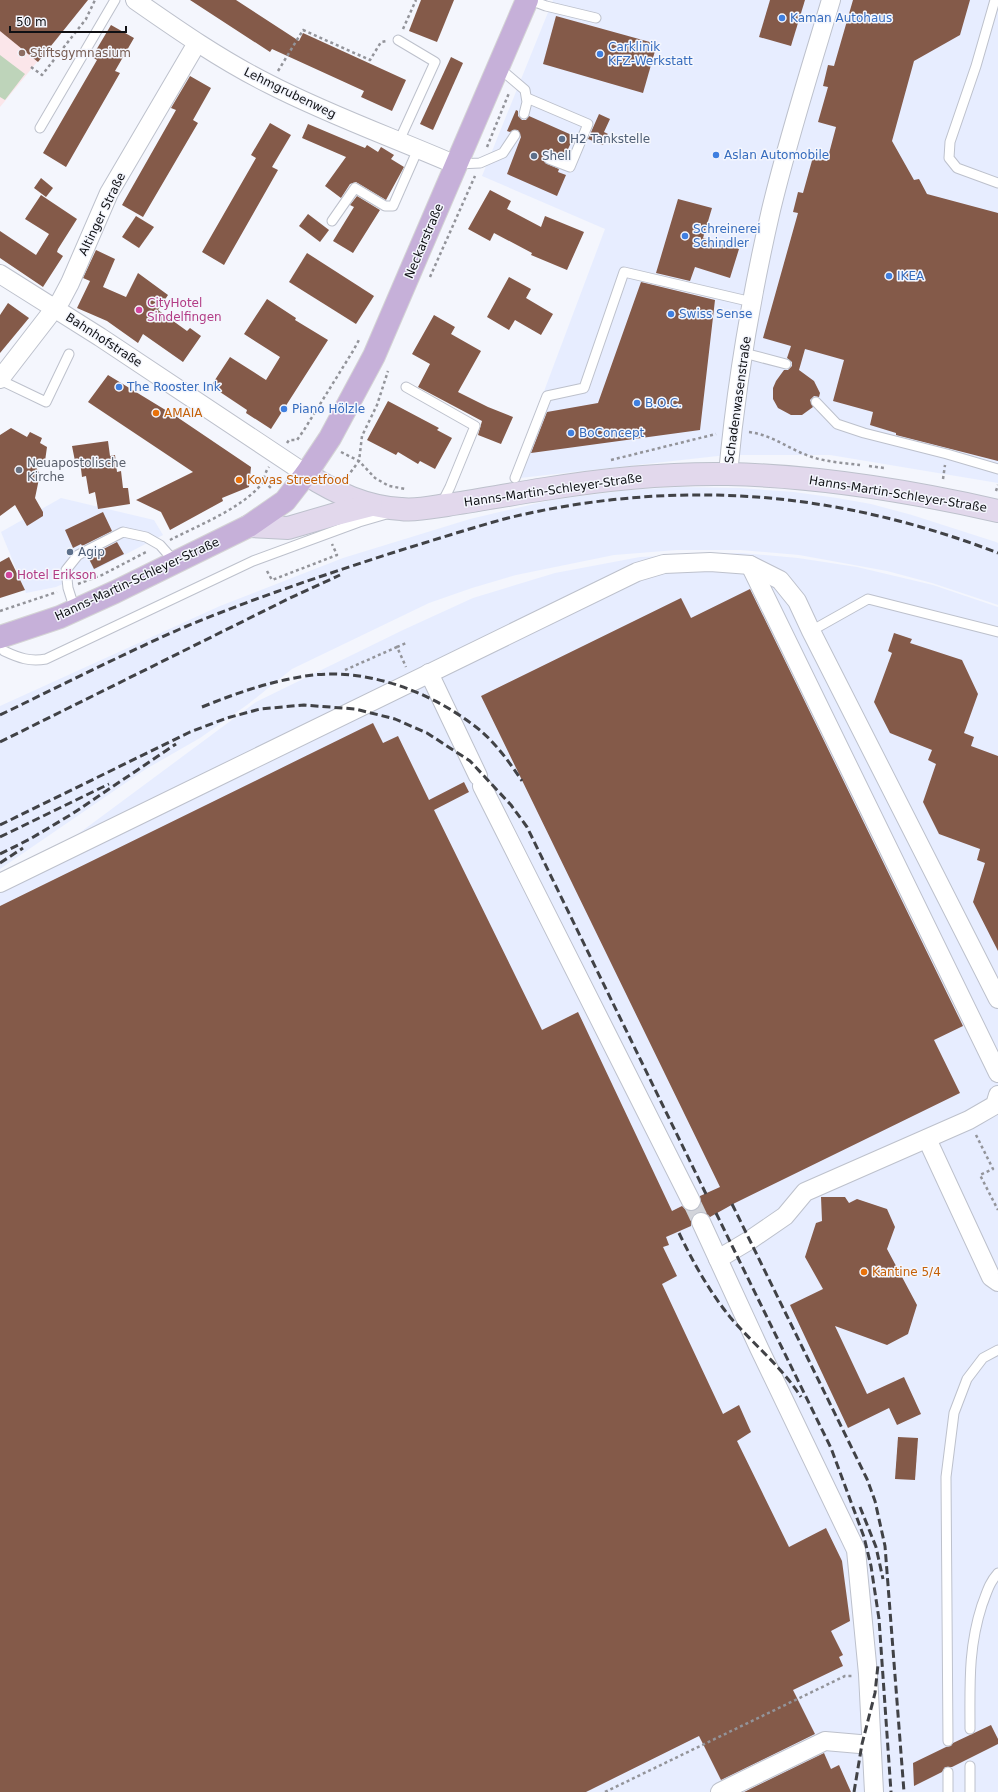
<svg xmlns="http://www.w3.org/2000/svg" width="998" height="1792" font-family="'DejaVu Sans',sans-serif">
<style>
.built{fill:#e7edff}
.education{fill:#fbe6ea}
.green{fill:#bed4ba}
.building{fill:#845a49}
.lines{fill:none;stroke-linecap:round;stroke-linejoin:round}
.street-tunnel{stroke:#d2d4da;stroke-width:18;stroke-dasharray:18 9;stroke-linecap:butt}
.lane-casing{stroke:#bdc1cc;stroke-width:11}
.street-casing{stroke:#bdc1cc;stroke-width:20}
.secondary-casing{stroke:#bdc1cc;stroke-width:24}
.primary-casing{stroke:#d4d4d5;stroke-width:24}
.path{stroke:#93949a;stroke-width:2.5;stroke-dasharray:3 3;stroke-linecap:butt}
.lane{stroke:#fff;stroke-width:9}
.street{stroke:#fff;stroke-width:18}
.secondary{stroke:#e2d8ec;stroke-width:22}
.primary{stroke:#c6b0d9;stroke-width:22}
.rail{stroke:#414246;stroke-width:3;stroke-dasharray:8 4;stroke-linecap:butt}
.shop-dot{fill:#3f7fe0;stroke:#f4f6fd;stroke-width:1.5}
.education-dot{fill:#8d6e63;stroke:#f4f6fd;stroke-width:1.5}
.service-dot{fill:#5c6f8a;stroke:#f4f6fd;stroke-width:1.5}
.hotel-dot{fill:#d1479c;stroke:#f4f6fd;stroke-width:1.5}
.food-dot{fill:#e8710a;stroke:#f4f6fd;stroke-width:1.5}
.worship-dot{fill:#6b7280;stroke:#f4f6fd;stroke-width:1.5}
.labels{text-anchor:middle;stroke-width:3;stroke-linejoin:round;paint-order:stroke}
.shop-label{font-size:12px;fill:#366cbe;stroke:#f4f6fd;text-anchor:start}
.education-label{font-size:12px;fill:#785e54;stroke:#f4f6fd;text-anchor:start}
.street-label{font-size:12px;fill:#0f1014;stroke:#f4f6fd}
.service-label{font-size:12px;fill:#4e5e75;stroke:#f4f6fd;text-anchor:start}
.hotel-label{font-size:12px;fill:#b23c85;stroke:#f4f6fd;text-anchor:start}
.food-label{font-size:12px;fill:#c56008;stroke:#f4f6fd;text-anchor:start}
.worship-label{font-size:12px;fill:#5b616d;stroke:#f4f6fd;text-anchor:start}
</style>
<rect width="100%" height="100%" fill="#f4f6fd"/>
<g class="built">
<polygon points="553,0 998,0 998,483 830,455 727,455 511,479 605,229 482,176"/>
<polygon points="679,487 740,488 794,492 837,498 871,504 912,515 996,542 998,543 998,605 932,583 887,571 799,555 740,550 677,550 614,555 516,575 472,588 429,603 292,669 247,705 200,738 146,769 0,869 0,706 220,606 343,558 470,519 551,500 628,490"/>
<polygon points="61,498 154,520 163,535 97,569 56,587 26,593 1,532"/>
<polygon points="741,553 798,558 857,567 933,585 998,607 998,1792 0,1792 0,880 47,857 256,702 403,630 473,598 555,573 640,557"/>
</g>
<polygon class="education" points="0,0 88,0 0,107"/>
<polygon class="green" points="0,55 25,74 5,100 0,97"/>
<g class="building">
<polygon points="0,0 88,0 38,62 0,31"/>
<polygon points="190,0 236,0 299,41 303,33 406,80 392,111 361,97 364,91 272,49 270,52"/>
<polygon points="421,0 454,0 437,42 409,31"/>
<polygon points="770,0 805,0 791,46 759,37"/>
<polygon points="853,0 970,0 960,35 914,61 892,141 914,180 919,179 927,194 998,213 998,461 896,435 896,433 870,425 873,412 833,401 844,360 805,349 799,370 814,381 820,393 819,397 814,396 810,400 813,407 802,415 791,415 778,408 773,399 773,388 776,381 784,370 788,370 792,366 792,362 787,358 791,346 763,338 798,213 793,212 798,192 803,193 813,157 827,161 836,127 818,122 828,87 823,86 828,65 834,66"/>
<polygon points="556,16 657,44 643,93 543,64"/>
<polygon points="111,25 134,38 115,71 120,73 66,167 43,153 97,60 92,57"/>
<polygon points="451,57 463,63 433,130 420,124"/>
<polygon points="190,76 211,88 193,120 198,123 143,217 122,205 176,110 171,108"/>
<polygon points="516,110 518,111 518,116 522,120 526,120 529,116 574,136 564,158 548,153 543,157 545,163 559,169 558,172 566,175 557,196 507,174 521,137 518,130 513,130 510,132 507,131"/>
<polygon points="599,114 610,119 604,132 608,134 603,145 588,139"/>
<polygon points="270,123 291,135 272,167 278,170 224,265 202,252 256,158 251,155"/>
<polygon points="308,124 365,148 367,145 378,152 381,147 394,155 391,159 404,167 386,200 356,182 350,184 341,198 325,186 346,157 302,138"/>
<polygon points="41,178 53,188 46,197 34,188"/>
<polygon points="490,190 511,201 507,209 541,227 545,216 584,232 567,270 531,255 532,253 494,233 490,241 468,229"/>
<polygon points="41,195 77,219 58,249 57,252 63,256 43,287 0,258 0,231 36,255 49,234 25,219"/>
<polygon points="357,196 380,210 353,253 333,241 354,207 350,205"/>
<polygon points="678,199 712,208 703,238 739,249 730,278 695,267 690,281 656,273"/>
<polygon points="308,214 329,230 320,242 299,226"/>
<polygon points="136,216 154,227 139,248 122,237"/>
<polygon points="96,250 115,259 103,287 126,297 138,273 168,295 158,310 187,331 190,328 201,336 183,362 143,334 138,343 107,321 77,308 90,281 83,278"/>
<polygon points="307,253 374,296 356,324 289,282"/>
<polygon points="509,277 531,289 526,298 553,314 541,335 515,320 509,330 487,317"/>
<polygon points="641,282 715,300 700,430 531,453 547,412 598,403"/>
<polygon points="267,299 296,318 295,320 328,340 271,429 246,413 247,410 211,386 230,357 266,380 280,357 244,334"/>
<polygon points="8,303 29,318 0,353 0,315"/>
<polygon points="434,315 455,327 451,334 481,351 458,392 488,407 513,417 501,444 478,435 482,421 418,387 430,364 412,354"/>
<polygon points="108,375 177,417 251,467 249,487 222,498 223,501 170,530 161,512 136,500 193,472 88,402"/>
<polygon points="388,401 439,428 437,430 452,438 435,469 420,461 418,464 398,452 396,455 367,440"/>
<polygon points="11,428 27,437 30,432 42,438 40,443 47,447 45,461 35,466 40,474 35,498 43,512 43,516 27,526 15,505 0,516 0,435"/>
<polygon points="108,441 110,456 115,455 117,472 121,471 123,488 128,488 130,504 98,509 95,492 89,494 86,476 82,477 80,461 75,461 72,446"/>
<polygon points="103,512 112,531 82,546 81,544 73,548 65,530"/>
<polygon points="117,542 124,554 94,569 88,557"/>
<polygon points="9,557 25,590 0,598 0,562"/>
<polygon points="750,589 963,1026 934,1040 960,1093 735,1203 710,1217 702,1212 696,1213 692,1216 691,1226 666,1237 669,1245 663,1247 677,1276 662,1284 723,1414 739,1405 751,1432 737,1441 789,1547 826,1528 842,1561 850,1621 831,1631 843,1655 839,1657 843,1666 793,1690 815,1734 721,1780 699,1736 586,1792 0,1792 0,906 373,723 383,743 398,736 429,800 464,782 469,792 434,810 542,1030 578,1012 672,1211 682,1206 686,1210 695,1211 700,1206 700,1196 720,1187 481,696 681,598 691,618"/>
<polygon points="894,633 912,639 910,643 962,660 978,694 964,733 974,737 971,746 998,756 998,951 973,902 985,863 977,860 980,849 939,834 923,802 936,764 928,760 932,750 890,733 874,702 892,653 888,651"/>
<polygon points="821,1197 845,1197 849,1203 857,1199 887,1209 895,1227 887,1249 917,1305 908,1334 887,1345 835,1326 867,1394 904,1377 921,1414 897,1425 889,1408 848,1428 790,1305 823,1289 805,1257 816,1223 822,1221"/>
<polygon points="898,1437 918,1438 915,1480 895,1479"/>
<polygon points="991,1725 998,1739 998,1744 952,1767 945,1767 942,1772 914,1786 913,1763 946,1747 951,1746 953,1743"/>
<polygon points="824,1753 831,1769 839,1765 851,1792 744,1792"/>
</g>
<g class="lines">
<polyline class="street-tunnel" points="691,1201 701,1222"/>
<g class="lane-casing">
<g id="lane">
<polyline points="530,0 546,6 596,18"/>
<polyline points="995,0 976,66 950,142 949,158 957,168 998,183"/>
<polyline points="398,40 435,62 399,141"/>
<polyline points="498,67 525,90 527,102 524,114"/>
<polyline points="527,98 588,124 570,167 549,159"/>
<polyline points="40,128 115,0"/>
<polyline points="458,164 480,163 503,153 515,135"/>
<polyline points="332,221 355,188 385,206 393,206 418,149"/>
<polyline points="744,353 786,364"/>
<polyline points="0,380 46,402 69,354"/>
<polyline points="406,387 475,426 450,487 441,505"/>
<polyline points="816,402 837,424 864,433 947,454 998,469"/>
<polyline points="515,478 547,396 584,388 624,272 752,302"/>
<polyline points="75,610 68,588 66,570 78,555 123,532 146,537 160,545 175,562"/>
<polyline points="811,631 868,599 998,632"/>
<path d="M 4,651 C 19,658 30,662 46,659 L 253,561 L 359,522 L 390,513"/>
<path d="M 970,1729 C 970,1685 968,1648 982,1605 C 987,1592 989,1583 998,1573"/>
<polyline points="948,1741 946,1477 954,1413 967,1379 983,1358 998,1350"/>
<polyline points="948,1772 948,1792"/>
<polyline points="970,1792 970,1766"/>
</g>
</g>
<g class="street-casing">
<g id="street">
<path d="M 135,0 C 178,30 221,60 269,84 C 329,115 394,138 456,165"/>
<polyline points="0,274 100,337 306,474"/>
<polyline points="0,379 61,300 70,283 109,193 197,43"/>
<path d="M 728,474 C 736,385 751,297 771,210 C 788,139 810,70 831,0"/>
<polyline points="750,565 998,1073"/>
<polyline points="429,673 478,776"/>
<polyline points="482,786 691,1201"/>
<polyline points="0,883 637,572 664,564 710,562 750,565 780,580 797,601 811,631 998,999"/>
<polyline points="927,1139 991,1277 998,1282"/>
<polyline points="701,1222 759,1348 856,1550 868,1674 874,1792"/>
<polyline points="718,1259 750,1240 785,1216 805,1192 969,1120 995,1105 998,1095"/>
<polyline points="720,1792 825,1741 871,1745"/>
</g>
</g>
<g class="secondary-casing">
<g id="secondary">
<path d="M 306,474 C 336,493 366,507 401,509 C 416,511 433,507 447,505 C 480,500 512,494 545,489 C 605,479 667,473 728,474 C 818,476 910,491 998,511"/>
<polyline points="249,526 288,528 336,514 371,505"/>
</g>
</g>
<g class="primary-casing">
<polyline id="primary" points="0,637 60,617 115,592 249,526 285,501 306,474 330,438 374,356 527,0"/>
</g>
<g class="path">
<polyline points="403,29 416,0"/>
<polyline points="31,67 42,75 86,19 95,0"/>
<polyline points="278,71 303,30 370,60 381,42 387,41"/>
<polyline points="487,147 509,93"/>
<polyline points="430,277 475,176"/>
<path d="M 749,432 C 773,435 790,450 812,457 C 827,462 844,463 860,465"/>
<polyline points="287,443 289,440 297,440 304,430 353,351 360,338"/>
<polyline points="341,452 359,461 375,478 389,486 406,489"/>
<polyline points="611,460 716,434"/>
<polyline points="869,466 884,468"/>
<polyline points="347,477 359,461 362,436 377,405 388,371"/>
<polyline points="943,479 945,465"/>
<polyline points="264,482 271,488"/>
<polyline points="996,491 998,485"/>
<path d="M 170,540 C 199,525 238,510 260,486 C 265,480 264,473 269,467"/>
<polyline points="267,571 272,580 337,555 332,544"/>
<polyline points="78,584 102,575 148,551"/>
<polyline points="0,611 57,592"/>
<polyline points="397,647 406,643"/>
<polyline points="345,670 397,647 406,667"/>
<polyline points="976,1135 993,1169 980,1175 998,1210"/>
<polyline points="605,1792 845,1676 852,1676"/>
</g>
<use href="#lane" class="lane"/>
<use href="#street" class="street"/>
<use href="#secondary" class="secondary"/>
<use href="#primary" class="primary"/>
<g class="rail">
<path d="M 202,707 C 239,692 274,680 313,675 C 368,669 428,691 472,724 C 492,738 508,760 522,781"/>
<path d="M 0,715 C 60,686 119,656 180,629 C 251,599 324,575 398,551 C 434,540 471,528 508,518 C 574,502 643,494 711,495 C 808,496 908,518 998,553"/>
<polyline points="0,742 288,599 340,575"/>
<polyline points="0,825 190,732 227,718 260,709 304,705 355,709 395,719 427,733 470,761 511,805 527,827 706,1194"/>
<polyline points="0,837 109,784"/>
<polyline points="0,854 30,839 72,814 176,744"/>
<polyline points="0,863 23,848"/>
<polyline points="732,1204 867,1479 875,1501 885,1546 904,1792"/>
<polyline points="716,1213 831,1448 864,1537 871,1566 879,1619 891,1792"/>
<path d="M 679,1233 C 693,1262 709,1291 730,1317 C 753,1344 782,1367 801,1397"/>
<polyline points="860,1507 876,1547 883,1579"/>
<polyline points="854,1792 862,1744 875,1693 878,1665"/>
</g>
</g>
<g class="shop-dot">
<circle cx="782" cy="18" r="4"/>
<circle cx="600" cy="54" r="4"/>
<circle cx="716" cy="155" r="4"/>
<circle cx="685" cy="236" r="4"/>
<circle cx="889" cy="276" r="4"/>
<circle cx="671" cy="314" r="4"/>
<circle cx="119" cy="387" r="4"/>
<circle cx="637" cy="403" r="4"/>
<circle cx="284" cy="409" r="4"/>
<circle cx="571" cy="433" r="4"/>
</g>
<circle class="education-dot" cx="22" cy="53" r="4"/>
<g class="service-dot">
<circle cx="562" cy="139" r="4"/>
<circle cx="534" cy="156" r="4"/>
<circle cx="70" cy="552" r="4"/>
</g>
<g class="hotel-dot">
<circle cx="139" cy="310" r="4"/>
<circle cx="9" cy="575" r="4"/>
</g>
<g class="food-dot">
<circle cx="156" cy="413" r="4"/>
<circle cx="239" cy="480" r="4"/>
<circle cx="864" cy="1272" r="4"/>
</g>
<circle class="worship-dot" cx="19" cy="470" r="4"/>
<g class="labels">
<g class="shop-label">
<text x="790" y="22">Kaman Autohaus</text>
<text x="608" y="51">Carklinik<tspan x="608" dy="14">KFZ-Werkstatt</tspan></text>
<text x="724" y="159">Aslan Automobile</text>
<text x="693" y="233">Schreinerei<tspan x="693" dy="14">Schindler</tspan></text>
<text x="897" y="280">IKEA</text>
<text x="679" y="318">Swiss Sense</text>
<text x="127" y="391">The Rooster Ink</text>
<text x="645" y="407">B.O.C.</text>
<text x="292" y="413">Piano Hölzle</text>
<text x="579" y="437">BoConcept</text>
</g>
<g class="education-label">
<text x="30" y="57">Stiftsgymnasium</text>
</g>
<g class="street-label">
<text transform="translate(290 93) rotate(26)" y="4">Lehmgrubenweg</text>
<text transform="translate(102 214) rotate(-64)" y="4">Altinger Straße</text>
<text transform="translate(424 241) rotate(-67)" y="4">Neckarstraße</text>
<text transform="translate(104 340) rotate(33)" y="4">Bahnhofstraße</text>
<text transform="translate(738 400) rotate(-82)" y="4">Schadenwasenstraße</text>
<text transform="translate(553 490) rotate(-8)" y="4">Hanns-Martin-Schleyer-Straße</text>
<text transform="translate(898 494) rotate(9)" y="4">Hanns-Martin-Schleyer-Straße</text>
<text transform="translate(137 579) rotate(-25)" y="4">Hanns-Martin-Schleyer-Straße</text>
</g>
<g class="service-label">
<text x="570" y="143">H2 Tankstelle</text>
<text x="542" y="160">Shell</text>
<text x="78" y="556">Agip</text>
</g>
<g class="hotel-label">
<text x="147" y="307">CityHotel<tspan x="147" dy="14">Sindelfingen</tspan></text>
<text x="17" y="579">Hotel Erikson</text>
</g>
<g class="food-label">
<text x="164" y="417">AMAIA</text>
<text x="247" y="484">Kovas Streetfood</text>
<text x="872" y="1276">Kantine 5/4</text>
</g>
<g class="worship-label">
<text x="27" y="467">Neuapostolische<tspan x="27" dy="14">Kirche</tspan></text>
</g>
</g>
<path d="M10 26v6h116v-6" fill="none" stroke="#0f1014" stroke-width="2"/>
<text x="16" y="26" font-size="12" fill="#0f1014" stroke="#f4f6fd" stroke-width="3" paint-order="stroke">50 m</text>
</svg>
